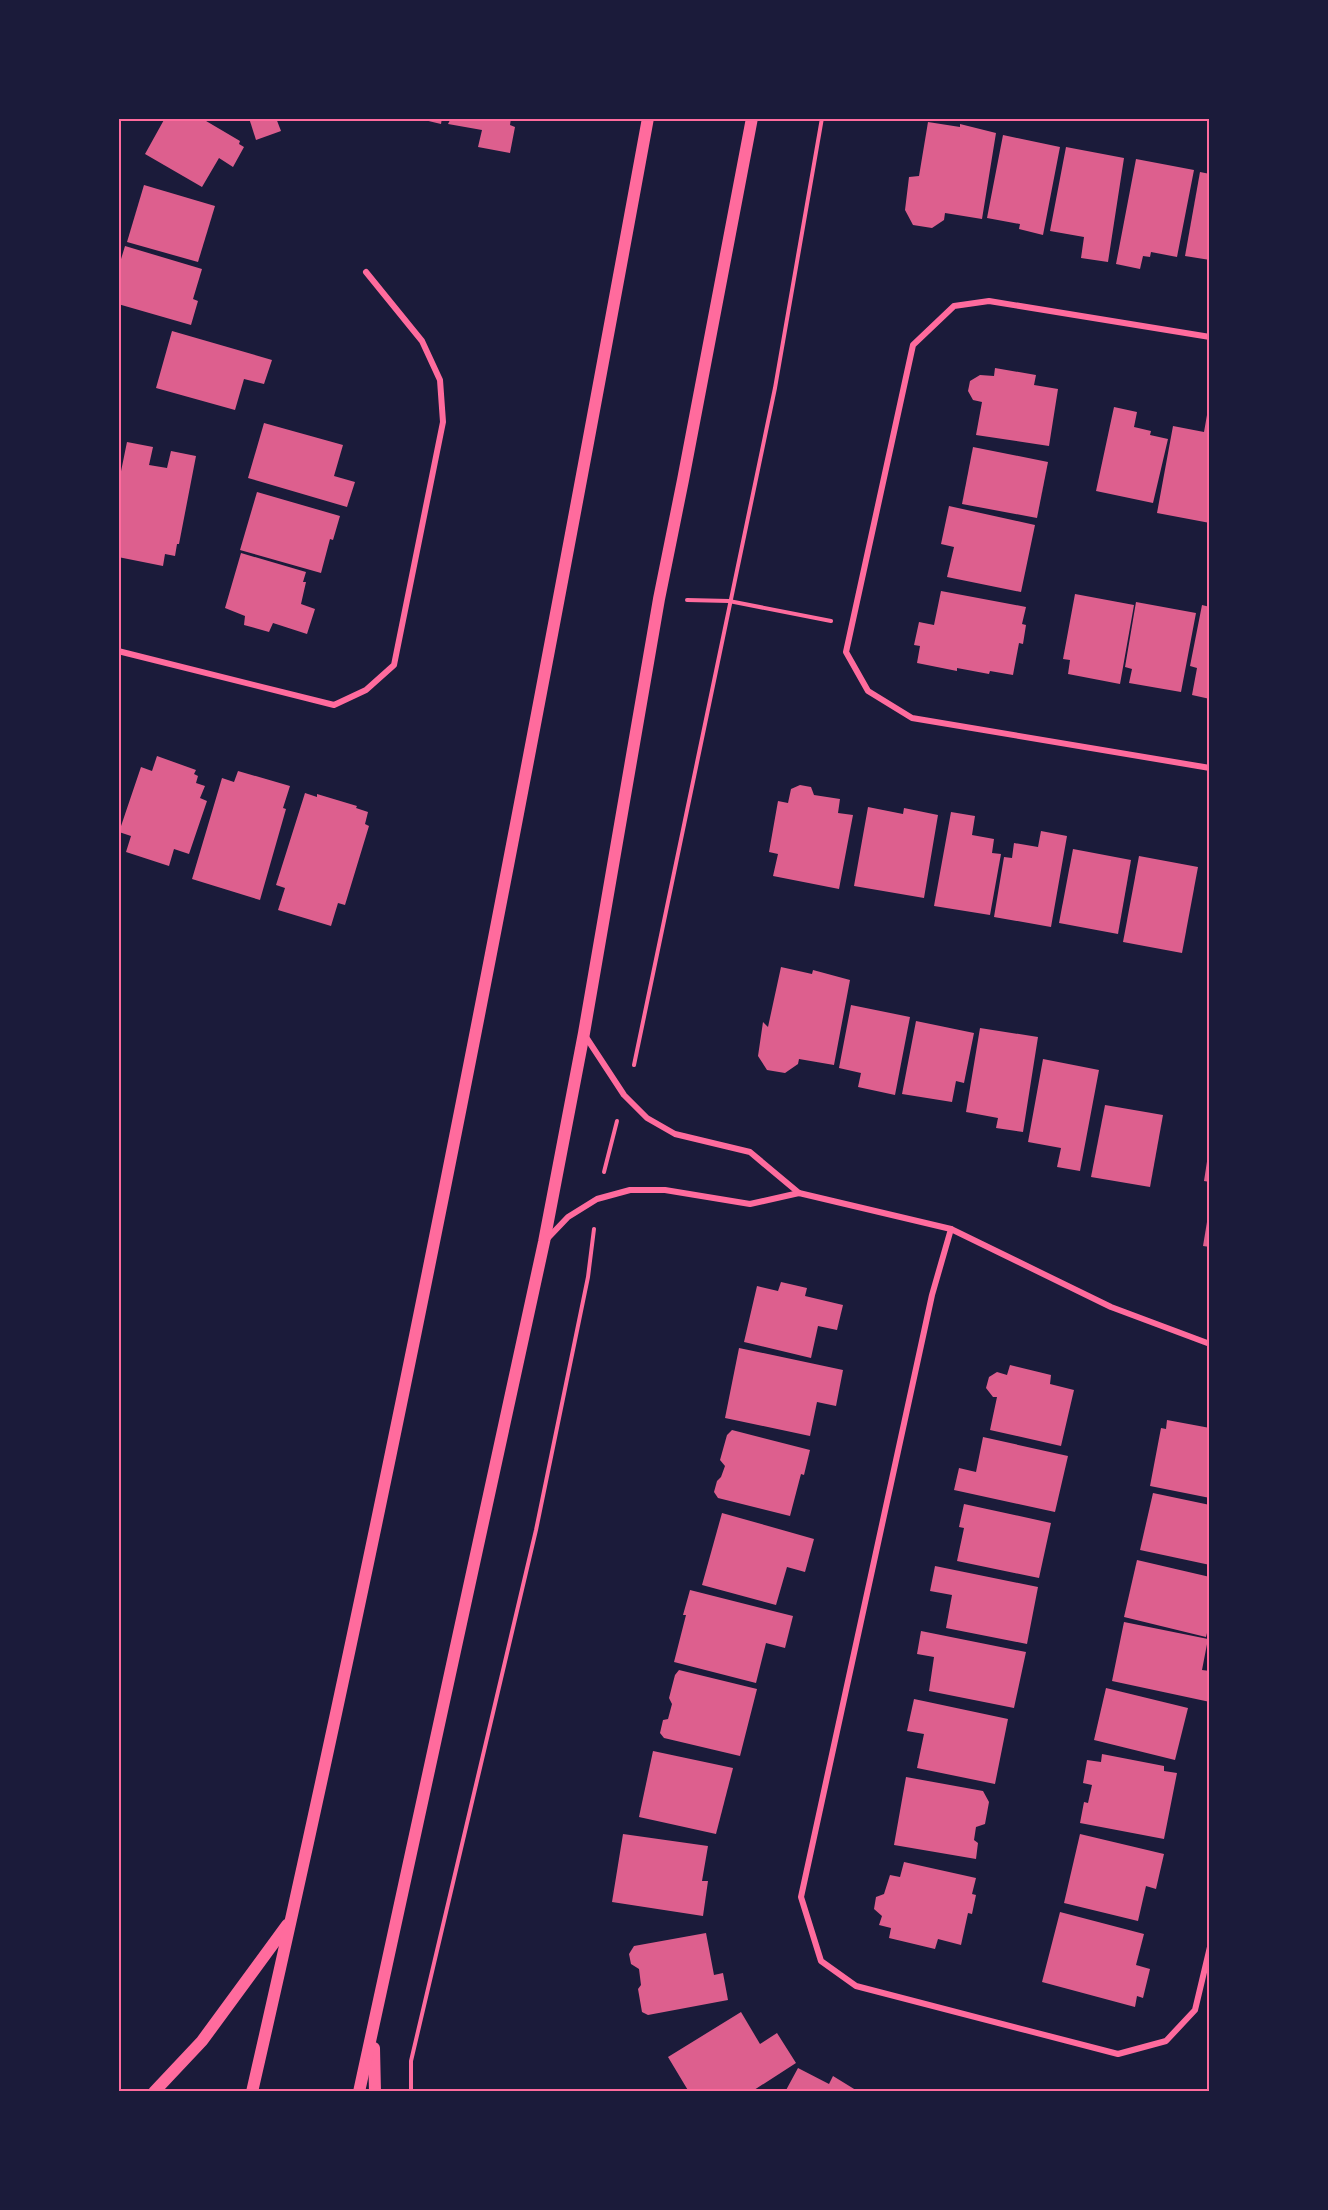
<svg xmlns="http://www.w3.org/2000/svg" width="1328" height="2210" font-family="Figtree,sans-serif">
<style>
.building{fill:#dd5f8e}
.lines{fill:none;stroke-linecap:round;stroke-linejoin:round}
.path{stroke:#ff6b9d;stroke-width:4}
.minor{stroke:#ff6b9d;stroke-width:6}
.secondary{stroke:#ff6b9d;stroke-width:12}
.neatline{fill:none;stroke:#ff6b9d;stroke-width:2}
</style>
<rect width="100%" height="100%" fill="#1b1b3a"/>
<g class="building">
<polygon points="165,118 201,118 240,141 239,144 244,147 233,167 219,158 202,187 145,154"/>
<polygon points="249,118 276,118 281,131 256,140"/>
<polygon points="416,118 442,118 441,124"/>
<polygon points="451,118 511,118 510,125 515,127 510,153 478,147 482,130 448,124"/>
<polygon points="928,122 960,127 960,124 996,133 982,219 945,213 944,220 932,228 913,225 905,210 909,177 919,176"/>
<polygon points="1003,135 1060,147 1043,235 1019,229 1020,224 987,218"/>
<polygon points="1066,147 1124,158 1108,262 1081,258 1084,237 1050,231"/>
<polygon points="1136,159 1194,170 1177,257 1151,252 1150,257 1143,256 1140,269 1116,264"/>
<polygon points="1200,172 1210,174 1210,260 1185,256"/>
<polygon points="144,185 215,206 198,262 127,242"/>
<polygon points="125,246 202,269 193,299 198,301 191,325 118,304 118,269"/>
<polygon points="172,331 272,360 264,384 244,379 235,410 156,388"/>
<polygon points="995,368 1036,375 1034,385 1058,389 1049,446 976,435 982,402 973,400 968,391 970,381 980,375 994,376"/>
<polygon points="1114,407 1137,412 1134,427 1151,431 1150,435 1168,439 1153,503 1096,491"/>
<polygon points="1207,415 1210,415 1210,523 1157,513 1173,426 1204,432"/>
<polygon points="264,423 343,445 334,476 355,482 347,507 248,478"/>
<polygon points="127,442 153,447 149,465 167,468 171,451 196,456 179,544 177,544 175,556 165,554 163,566 118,557 118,486"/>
<polygon points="973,447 1048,462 1037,518 962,504"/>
<polygon points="257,492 340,516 333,540 330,539 321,573 240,550"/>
<polygon points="949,506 1035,525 1021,592 947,577 954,547 941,544"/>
<polygon points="241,553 306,572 303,582 306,582 301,604 315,609 307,634 273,623 269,632 244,625 245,616 225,608"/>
<polygon points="941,591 1026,607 1022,624 1026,625 1023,644 1019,643 1013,675 990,671 989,674 957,668 957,671 917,663 920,646 914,645 919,622 934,625"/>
<polygon points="1075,594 1134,605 1120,684 1068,674 1070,660 1063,659"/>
<polygon points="1136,602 1196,613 1181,692 1129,683 1132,669 1125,667"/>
<polygon points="1202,605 1210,607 1210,699 1192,695 1197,668 1190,666"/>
<polygon points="157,756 196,770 194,774 198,776 196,783 205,786 200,798 207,801 189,854 174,849 169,866 126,852 131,836 119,832 141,767 152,771"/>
<polygon points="238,771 290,786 283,808 286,809 260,900 192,879 222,778 234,782"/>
<polygon points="800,785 811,787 814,795 840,799 838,813 853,815 839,889 773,876 778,854 769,852 778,801 788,803 791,789"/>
<polygon points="305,793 317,797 317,794 357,806 356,808 368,812 365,824 369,826 345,905 338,903 331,926 278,910 285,888 276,885"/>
<polygon points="868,807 903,814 904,808 938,815 924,898 854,886"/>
<polygon points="951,812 975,816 972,835 994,839 992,853 1001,854 990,915 934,906"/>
<polygon points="1041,831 1067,836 1051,927 994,917 1004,857 1012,858 1014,843 1038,847"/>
<polygon points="1073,849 1131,860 1118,934 1059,923"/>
<polygon points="1139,856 1198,867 1182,953 1123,942"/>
<polygon points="781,967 812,974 813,970 850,980 834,1065 799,1059 798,1064 785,1073 767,1070 758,1056 763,1022 768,1027"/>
<polygon points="851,1005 910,1017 895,1095 858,1087 861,1073 839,1068"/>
<polygon points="916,1021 974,1033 964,1083 956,1081 952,1102 902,1094"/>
<polygon points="980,1028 1038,1037 1023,1132 996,1128 998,1118 966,1112"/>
<polygon points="1043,1059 1099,1070 1080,1171 1057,1167 1061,1148 1028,1142"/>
<polygon points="1105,1105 1163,1115 1150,1187 1091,1177"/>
<polygon points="1208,1155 1210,1155 1210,1182 1204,1181"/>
<polygon points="1208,1216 1210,1216 1210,1247 1203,1246"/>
<polygon points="781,1282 807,1288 805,1296 843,1305 837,1330 818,1326 811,1358 744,1342 757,1286 778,1291"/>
<polygon points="739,1348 843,1370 836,1406 817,1402 810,1436 725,1418"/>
<polygon points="1010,1365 1051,1375 1050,1384 1074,1390 1061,1446 990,1430 997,1397 993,1397 986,1388 989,1377 997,1372 1007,1375"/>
<polygon points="1167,1420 1210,1428 1210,1498 1150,1486 1161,1428 1166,1429"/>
<polygon points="732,1430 810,1450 804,1475 801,1474 790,1516 718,1498 714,1492 717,1481 721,1477 725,1466 720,1460 727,1435"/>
<polygon points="983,1437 1068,1456 1055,1512 954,1490 959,1468 976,1472"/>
<polygon points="1153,1493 1210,1505 1210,1565 1140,1550"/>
<polygon points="964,1504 1051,1523 1039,1578 957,1561 964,1528 959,1527"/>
<polygon points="722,1513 814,1539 805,1572 787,1567 776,1605 702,1585"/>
<polygon points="1137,1560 1210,1577 1210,1621 1206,1637 1124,1617"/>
<polygon points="935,1566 1038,1587 1027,1644 946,1628 952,1595 930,1591"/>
<polygon points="690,1590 793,1616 785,1648 766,1643 756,1683 674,1662 686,1615 683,1615"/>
<polygon points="1124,1622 1208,1639 1202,1670 1210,1671 1210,1702 1112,1681"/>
<polygon points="921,1631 1026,1652 1014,1708 929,1691 934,1657 917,1654"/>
<polygon points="679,1670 757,1689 740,1756 664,1738 660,1733 663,1720 668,1719 672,1704 669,1698 675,1675"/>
<polygon points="1106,1688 1188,1708 1175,1760 1094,1740"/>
<polygon points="914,1699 1008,1719 995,1784 917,1768 924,1734 907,1731"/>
<polygon points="653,1751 733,1768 716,1834 639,1817"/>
<polygon points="1102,1754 1164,1766 1164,1771 1177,1773 1164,1839 1080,1823 1084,1802 1088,1803 1092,1785 1083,1783 1087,1760 1101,1762"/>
<polygon points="906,1777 983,1791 989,1802 985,1824 976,1827 974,1840 978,1843 976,1859 894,1845"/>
<polygon points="623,1834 708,1846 702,1881 708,1881 703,1916 612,1902"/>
<polygon points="1080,1834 1164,1854 1156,1889 1146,1886 1138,1921 1064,1903"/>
<polygon points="904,1862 976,1878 972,1894 976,1895 972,1914 968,1913 961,1945 938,1939 935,1949 889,1938 891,1928 879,1925 882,1916 874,1909 876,1897 884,1894 890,1875 900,1877"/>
<polygon points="1060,1912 1144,1934 1136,1965 1150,1969 1143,1998 1137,1996 1135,2007 1042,1982"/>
<polygon points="706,1933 714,1975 723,1973 728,2000 648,2015 642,2012 638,1989 641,1985 639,1969 631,1964 629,1954 634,1946"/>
<polygon points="741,2012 760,2044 777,2033 796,2063 751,2092 689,2092 668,2057"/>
<polygon points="798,2068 829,2084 833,2076 859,2092 785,2092"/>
</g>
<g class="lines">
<g class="path">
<polyline points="687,600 729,601 831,621"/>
<polyline points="634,1065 775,388 822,118"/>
<polyline points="604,1172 617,1121"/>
<polyline points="411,2092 411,2061 536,1530 588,1277 594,1229"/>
</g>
<g class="minor">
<polyline points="1210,337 989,301 954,306 913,345 846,652 868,691 912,718 1210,768"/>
<polyline points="118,651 334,705 366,690 394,665 443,422 440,380 422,341 366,272"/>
<polyline points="584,1034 624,1095 647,1118 675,1134 750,1152 799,1193"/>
<polyline points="951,1229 932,1295 801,1897 821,1961 856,1986 1118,2054 1166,2041 1195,2010 1210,1947"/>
<polyline points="547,1239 568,1217 597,1199 630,1190 665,1190 750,1204 799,1193 951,1229 1111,1307 1210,1344"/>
</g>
<g class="secondary">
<polyline points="374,2048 375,2092"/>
<polyline points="154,2092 202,2041 287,1925"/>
<path d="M 252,2092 C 402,1438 527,778 648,118"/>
<polyline points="359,2092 544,1242 584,1033 659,599 683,480 752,118"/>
</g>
</g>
<rect width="1328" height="2210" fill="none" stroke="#1b1b3a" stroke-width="240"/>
<rect x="120" y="120" width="1088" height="1970" class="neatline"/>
</svg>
